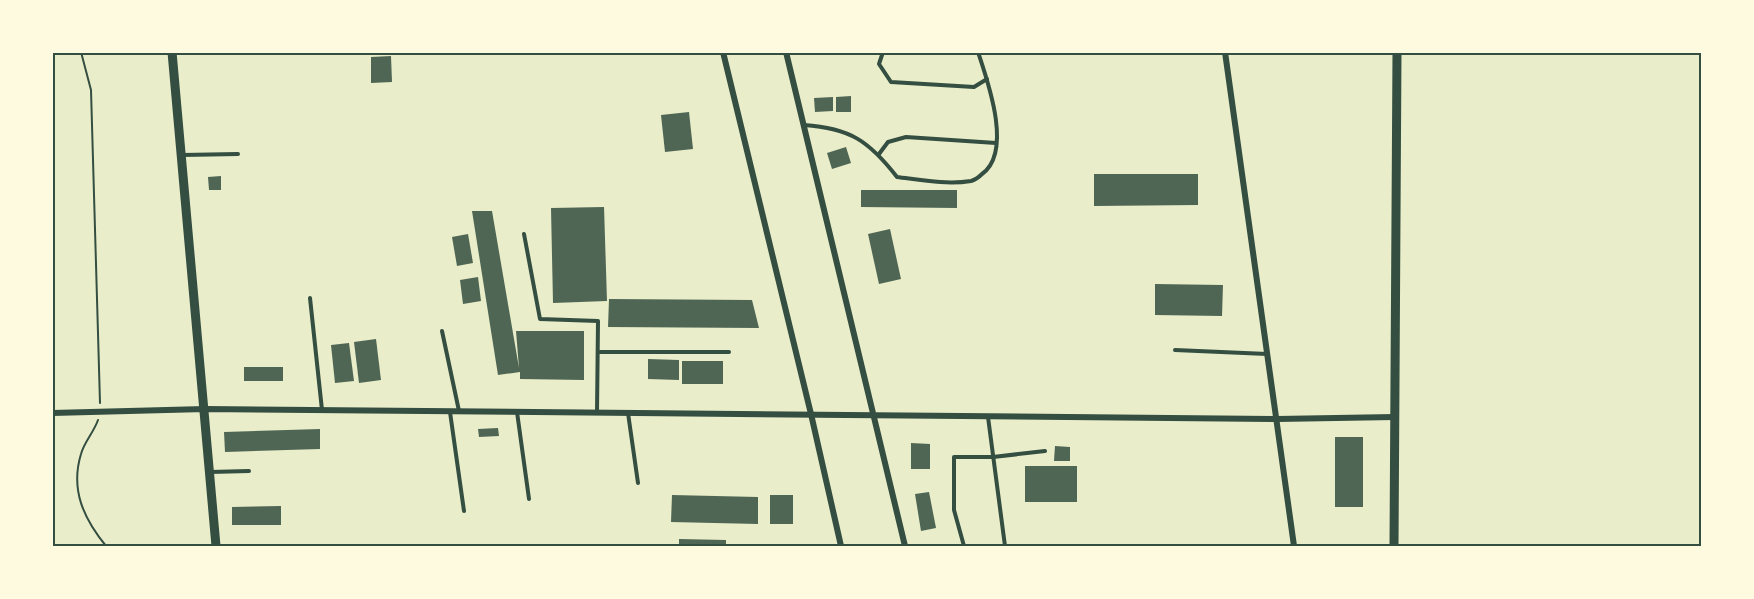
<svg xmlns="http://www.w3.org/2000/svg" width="1754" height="599" font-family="Ubuntu,sans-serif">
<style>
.building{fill:#4f6655}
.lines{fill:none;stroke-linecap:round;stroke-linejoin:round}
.path{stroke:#344e41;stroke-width:2}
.service{stroke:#344e41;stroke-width:4}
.minor{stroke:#344e41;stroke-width:6}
.tertiary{stroke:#344e41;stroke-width:9}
.neatline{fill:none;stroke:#344e41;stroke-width:2}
</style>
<rect width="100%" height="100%" fill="#e9edc9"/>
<g class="building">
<polygon points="391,56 392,82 371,83 371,57"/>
<polygon points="851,96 851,112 836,112 836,97"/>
<polygon points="833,97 833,111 815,112 814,98"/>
<polygon points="689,112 693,149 665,152 661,115"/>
<polygon points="846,147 851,163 832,169 827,153"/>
<polygon points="1094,174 1198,174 1198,205 1094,206"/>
<polygon points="221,176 221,190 209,190 208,177"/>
<polygon points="861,190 957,190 957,208 861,207"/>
<polygon points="604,207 607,301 553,303 551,208"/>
<polygon points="472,211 492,211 519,368 516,331 584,331 584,380 520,379 520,372 498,375"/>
<polygon points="890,229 901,279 879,284 868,234"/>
<polygon points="468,234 473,263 457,266 452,237"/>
<polygon points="478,277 481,301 463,304 460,280"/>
<polygon points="1155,284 1223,285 1222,316 1155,315"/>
<polygon points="609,299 752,300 759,328 608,327"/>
<polygon points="376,339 381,380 359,383 354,342"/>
<polygon points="349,343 354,381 335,383 331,345"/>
<polygon points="648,359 679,360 679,380 648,379"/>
<rect x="682" y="361" width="41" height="23"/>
<rect x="244" y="367" width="39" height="14"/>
<polygon points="498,428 499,436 479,437 478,429"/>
<polygon points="320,429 320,449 225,452 224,432"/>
<rect x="1335" y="437" width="28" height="70"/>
<polygon points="911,443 930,444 930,469 911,469"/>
<polygon points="1055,446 1070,447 1070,461 1054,461"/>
<rect x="1025" y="466" width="52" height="36"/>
<polygon points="929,492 936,528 921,531 915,494"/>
<polygon points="672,495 758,497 758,524 671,522"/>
<rect x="770" y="495" width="23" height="29"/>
<polygon points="281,506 281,525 232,525 232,507"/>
<polygon points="679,539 726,540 726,546 679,546"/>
</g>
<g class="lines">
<g class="path">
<polyline points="81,52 91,90 100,403"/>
<path d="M 98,420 C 94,432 84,442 81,454 C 70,490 84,519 106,546"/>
</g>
<g class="service">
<polyline points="883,52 879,64 891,82 974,87 987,79"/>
<path d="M 804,125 C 850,128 869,141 897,177 C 921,180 947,185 971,181 C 975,180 979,177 982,174 C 1013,152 988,82 978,52"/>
<polyline points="879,154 888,142 906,137 996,143"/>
<polyline points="182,155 238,154"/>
<polyline points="524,234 540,319 598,321 597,412"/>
<polyline points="310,298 322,410"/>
<polyline points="442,331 459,411"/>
<polyline points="1175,350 1267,354"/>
<polyline points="598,352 729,352"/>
<polyline points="450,412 464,511"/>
<polyline points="517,412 529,499"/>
<polyline points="628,413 638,483"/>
<polyline points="988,417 1005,546"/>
<polyline points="210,472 249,471"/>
<polyline points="964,546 954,510 954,457 993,457 1045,451"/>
</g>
<g class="minor">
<polyline points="723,52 811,414 841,546"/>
<polyline points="786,52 905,546"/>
<polyline points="1225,52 1294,546"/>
<polyline points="52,413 205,409 1277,419 1395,417"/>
</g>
<g class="tertiary">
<polyline points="172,52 216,546"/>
<polyline points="1394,546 1397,52"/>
</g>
</g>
<rect width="1754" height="599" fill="none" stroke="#fefae0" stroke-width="108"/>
<rect x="54" y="54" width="1646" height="491" class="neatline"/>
</svg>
